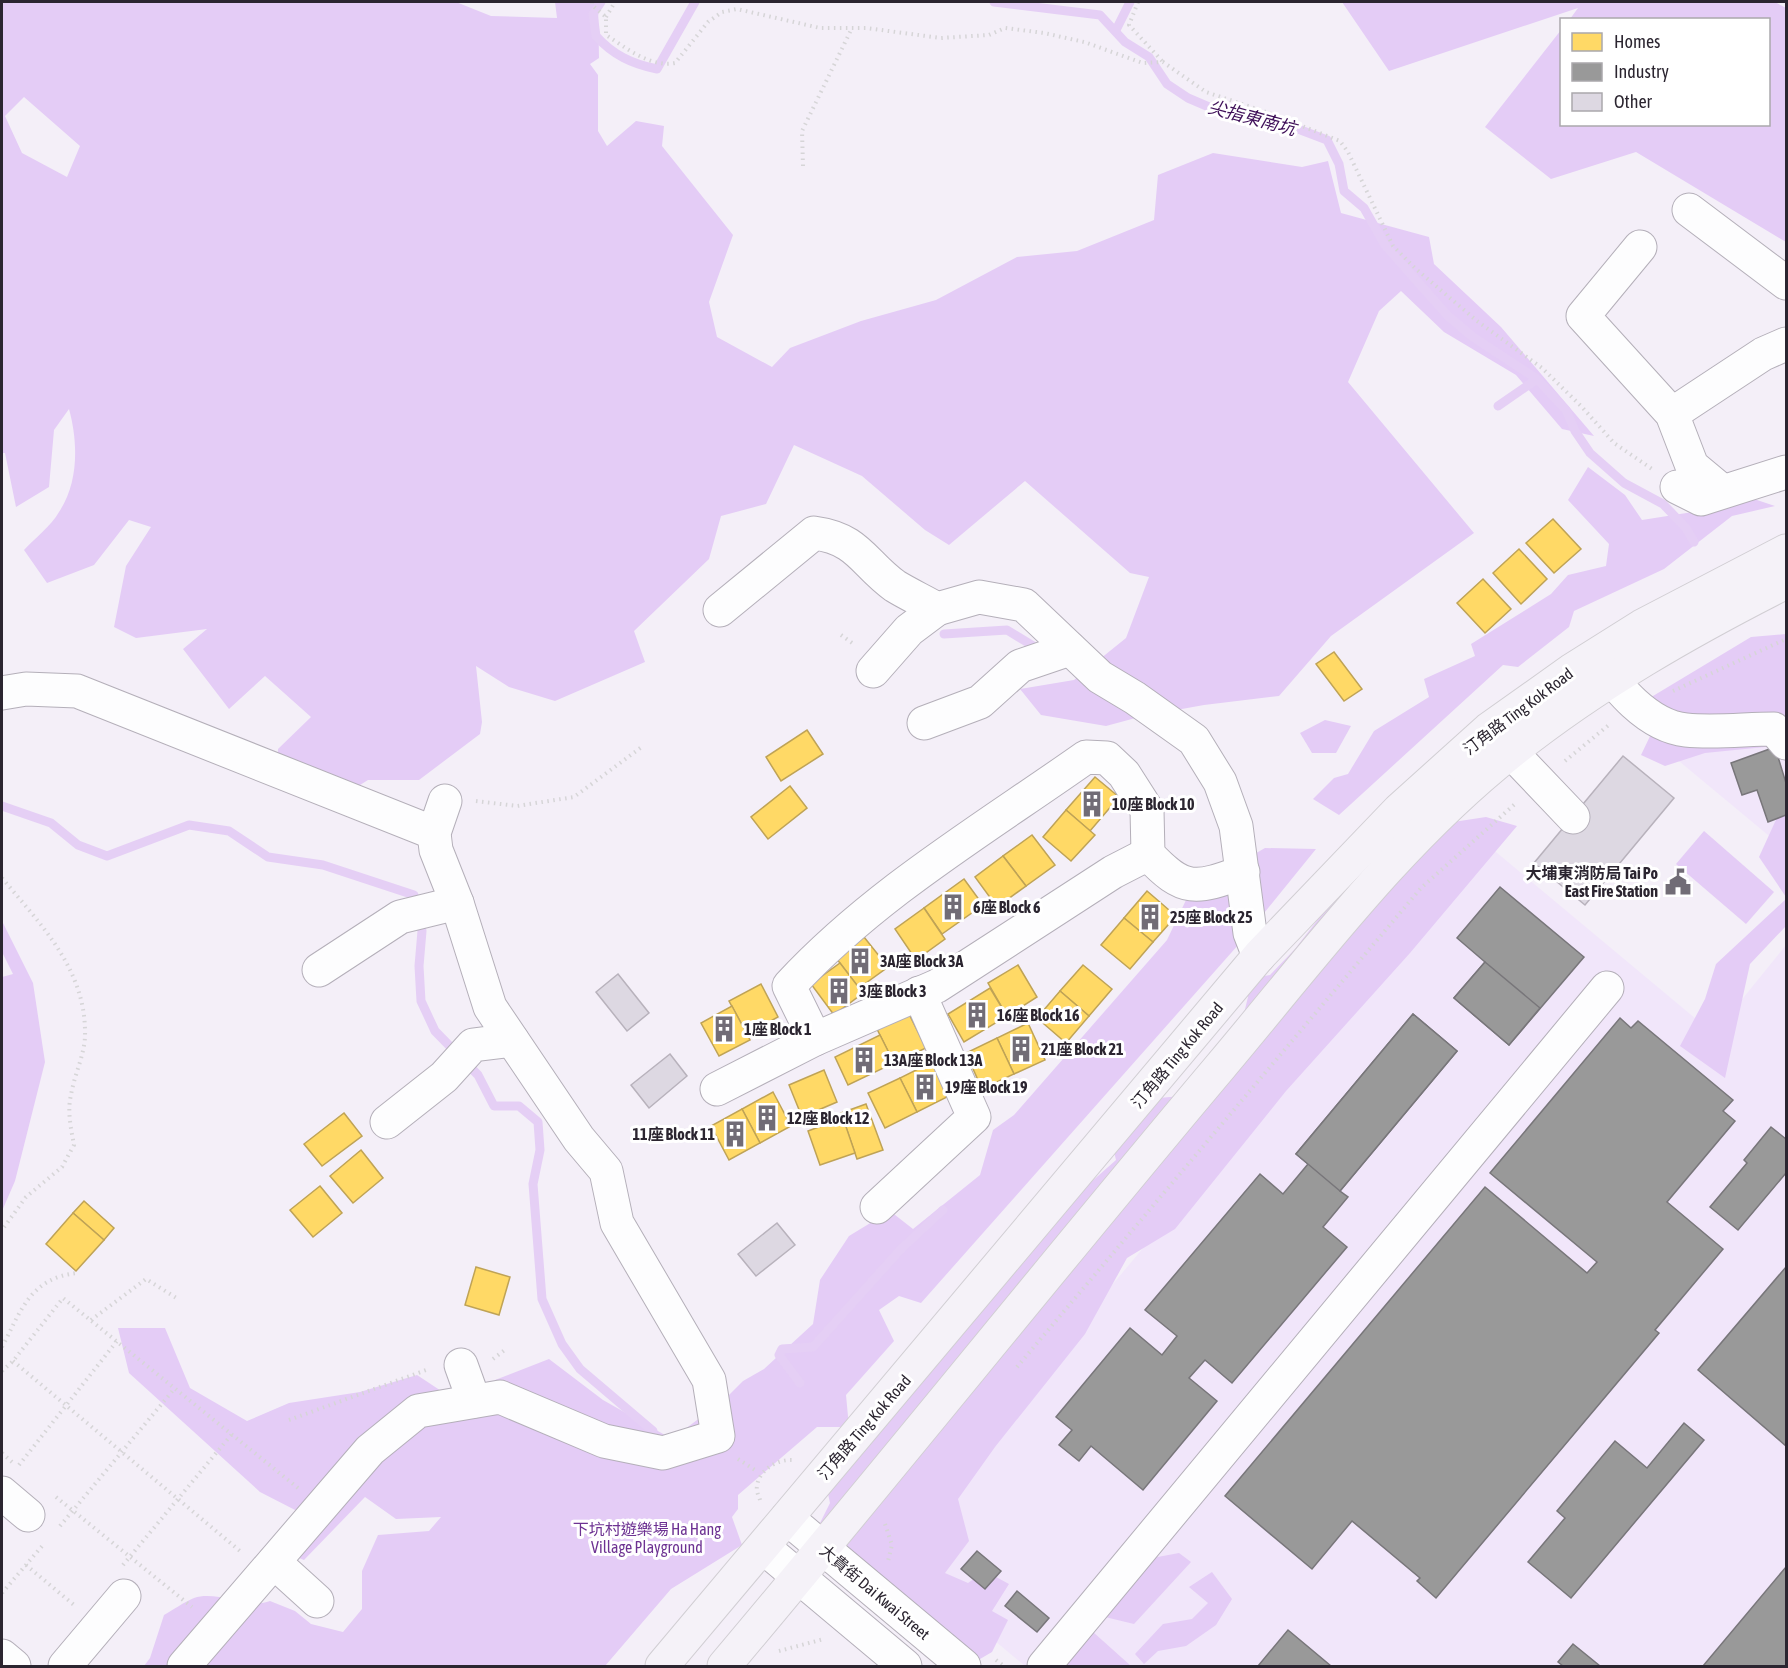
<svg xmlns="http://www.w3.org/2000/svg" width="1788" height="1668" font-family="'Asap Condensed','Noto Sans TC',sans-serif">
<style>
.built{fill:#f1e6fa}
.green{fill:#e4ccf6;fill-rule:evenodd}
.homes{fill:#ffd966;stroke:#bfa356;stroke-width:1.5}
.industry{fill:#999;stroke:#78767a;stroke-width:1.5}
.lines{fill:none;stroke-linecap:round;stroke-linejoin:round}
.stream{stroke:#e5cff5;stroke-width:9}
.building{fill:#ddd8e2;stroke:#b8b2bc;stroke-width:1.5}
.minor-casing{stroke:#b4afb9;stroke-width:35}
.major-casing{stroke:#d1ced3;stroke-width:35}
.path{stroke:#d6d5d7;stroke-width:4;stroke-dasharray:1.5 4.5;stroke-linecap:butt}
.minor{stroke:#fdfdfe;stroke-width:33}
.major{stroke:#f5f2f8;stroke-width:33}
.labels{text-anchor:middle;stroke-width:6;stroke-linejoin:round;paint-order:stroke}
.street-label{font-size:16px;fill:#2b2530;stroke:#fff}
.poi-label{font-size:16px;font-weight:bold;fill:#2b2530;stroke:#fff;text-anchor:start}
.park-label{font-size:16px;fill:#6d3292;stroke:#fff}
.water-label{font-size:18px;font-style:italic;fill:#3f1059;stroke:#fff}
</style>
<rect width="100%" height="100%" fill="#f4eff8"/>
<g class="built">
<polygon points="1786,652 1786,850 1644,732 1668,705"/>
<polygon points="1484,842 1714,1034 1786,945 1786,1666 1025,1666 920,1578 919,1515"/>
</g>
<g class="green">
<path d="M 2,2 L 456,2 L 491,16 L 557,18 L 555,2 L 598,2 L 599,58 L 590,64 L 598,75 L 598,131 L 607,146 L 636,121 L 664,126 L 662,146 L 733,235 L 709,302 L 717,337 L 772,367 L 790,348 L 861,321 L 936,300 L 1017,257 L 1077,251 L 1154,220 L 1158,175 L 1213,153 L 1302,167 L 1328,161 L 1341,213 L 1429,237 L 1434,264 L 1501,327 L 1594,436 L 1562,429 L 1516,375 L 1444,332 L 1401,291 L 1379,311 L 1348,382 L 1474,533 L 1331,636 L 1279,696 L 1204,705 L 1143,716 L 1106,726 L 1041,715 L 1020,689 L 1074,680 L 1126,638 L 1149,577 L 1130,573 L 1025,481 L 949,545 L 925,530 L 862,476 L 794,445 L 766,504 L 721,516 L 709,559 L 634,631 L 645,662 L 555,701 L 509,687 L 476,666 L 482,722 L 480,734 L 419,780 L 368,780 L 325,807 L 277,785 L 278,749 L 311,717 L 265,676 L 229,709 L 183,649 L 207,629 L 136,638 L 114,627 L 126,566 L 151,527 L 129,520 L 94,565 L 47,583 L 24,550 C 35,538 51,526 59,512 C 79,482 78,442 69,409 L 54,430 L 49,487 L 16,507 L 5,453 L 2,453 ZM 24,97 L 80,146 L 67,177 L 22,153 L 5,116 Z"/>
<polygon points="1342,2 1775,2 1786,8 1786,242 1636,152 1551,179 1485,127 1561,30 1562,124 1768,124 1768,20 1570,19 1578,8 1389,71"/>
<polygon points="1588,467 1625,495 1642,520 1699,511 1745,496 1775,506 1732,516 1664,569 1574,611 1569,627 1518,667 1503,665 1339,815 1313,799 1334,778 1348,774 1374,731 1429,697 1424,679 1475,656 1471,644 1551,594 1568,575 1606,566 1609,544 1568,500"/>
<polygon points="1786,634 1786,745 1705,753 1665,766 1641,755 1653,730 1648,699 1751,637"/>
<polygon points="1325,720 1351,726 1336,753 1312,753 1300,733"/>
<polygon points="1786,798 1786,897 1759,857"/>
<polygon points="1486,817 1517,826 1410,953 1286,1091 1175,1229 1127,1258 1085,1334 995,1447 958,1499 969,1541 945,1573 968,1583 985,1571 1009,1584 992,1611 1008,1620 992,1652 968,1666 814,1535 830,1503 822,1466 1081,1191 1116,1160 1108,1127 1135,1130 1159,1098 1192,1095 1233,1058 1248,997 1242,980 1270,975 1295,949 1333,900 1323,882 1352,884 1440,824"/>
<polygon points="1704,831 1774,892 1746,924 1676,864"/>
<path d="M 1265,848 L 1316,849 L 1239,944 L 921,1303 L 899,1296 L 879,1310 L 894,1341 L 846,1395 L 849,1427 L 817,1427 L 738,1495 L 738,1509 L 732,1517 L 742,1545 L 671,1589 L 605,1666 L 144,1666 L 150,1658 L 164,1615 C 173,1610 184,1602 194,1598 C 218,1590 248,1610 270,1601 L 295,1611 L 311,1624 L 343,1632 L 362,1609 L 362,1571 L 378,1535 L 429,1531 L 441,1517 L 396,1519 L 365,1497 L 304,1560 L 267,1545 L 299,1512 L 260,1492 L 129,1373 L 118,1328 L 165,1328 L 190,1388 L 247,1421 L 289,1403 L 360,1392 L 417,1375 L 473,1412 L 515,1395 L 495,1380 L 549,1359 L 603,1400 L 672,1439 L 726,1398 L 743,1381 L 764,1369 L 813,1324 L 820,1280 L 849,1236 L 890,1211 L 913,1229 L 980,1175 L 993,1130 L 1014,1115 L 1167,940 L 1186,900 L 1224,894 L 1230,868 Z"/>
<polygon points="1786,899 1786,926 1750,964 1725,1078 1680,1046 1705,999 1716,964"/>
<polygon points="2,921 33,983 45,1062 15,1181 2,1211 2,977 13,974 2,952"/>
<polygon points="1179,1553 1191,1562 1134,1624 1105,1617 1147,1559"/>
<polygon points="1212,1572 1232,1599 1216,1625 1186,1646 1158,1651 1144,1664 1135,1654 1163,1624 1192,1619 1208,1603 1189,1587"/>
<polygon points="1093,1632 1131,1666 1057,1666"/>
</g>
<g class="homes">
<polygon points="1553,519 1581,549 1554,573 1526,543"/>
<polygon points="1519,549 1547,579 1521,604 1493,573"/>
<polygon points="1483,579 1511,609 1485,633 1457,603"/>
<polygon points="1334,652 1362,689 1344,701 1316,664"/>
<polygon points="807,730 823,754 781,781 766,757"/>
<polygon points="1095,777 1119,797 1090,831 1066,810"/>
<polygon points="790,786 807,808 768,839 751,817"/>
<polygon points="1066,810 1095,835 1071,861 1043,837"/>
<polygon points="1032,835 1055,865 1026,886 1003,856"/>
<polygon points="1003,856 1026,886 997,907 975,877"/>
<polygon points="964,879 983,905 942,934 924,908"/>
<polygon points="1147,891 1176,916 1153,942 1124,918"/>
<polygon points="924,908 945,939 916,960 895,929"/>
<polygon points="1124,918 1153,942 1130,969 1101,945"/>
<polygon points="864,937 888,967 859,988 836,958"/>
<polygon points="840,963 863,993 834,1015 811,984"/>
<polygon points="1018,965 1037,997 1007,1016 988,983"/>
<polygon points="1083,965 1112,989 1089,1016 1060,991"/>
<polygon points="761,984 778,1017 747,1034 729,1001"/>
<polygon points="990,988 1007,1016 964,1042 948,1014"/>
<polygon points="1060,991 1089,1016 1066,1043 1037,1018"/>
<polygon points="732,1006 750,1040 719,1056 701,1023"/>
<polygon points="909,1014 926,1048 894,1063 877,1029"/>
<polygon points="1028,1023 1045,1060 1014,1074 997,1038"/>
<polygon points="880,1035 894,1063 848,1085 835,1057"/>
<polygon points="997,1038 1014,1074 982,1089 966,1053"/>
<polygon points="932,1062 949,1096 917,1112 900,1078"/>
<polygon points="824,1070 837,1102 802,1117 789,1085"/>
<polygon points="900,1078 917,1112 885,1128 868,1093"/>
<polygon points="773,1092 791,1126 760,1143 742,1109"/>
<polygon points="866,1104 883,1150 857,1159 841,1113"/>
<polygon points="742,1109 760,1143 729,1160 711,1126"/>
<polygon points="344,1113 362,1136 322,1166 304,1144"/>
<polygon points="843,1118 855,1153 820,1165 808,1131"/>
<polygon points="361,1150 383,1178 353,1203 330,1176"/>
<polygon points="320,1186 342,1213 313,1237 290,1210"/>
<polygon points="84,1201 114,1228 104,1240 73,1213"/>
<polygon points="73,1213 104,1240 76,1271 46,1244"/>
<polygon points="476,1267 510,1277 499,1315 465,1305"/>
</g>
<g class="industry">
<polygon points="1775,747 1786,783 1786,815 1768,822 1757,790 1742,795 1731,763"/>
<polygon points="1500,887 1584,957 1509,1045 1454,998 1485,962 1457,938"/>
<polygon points="1485,962 1540,1008 1509,1045 1454,998"/>
<polygon points="1413,1014 1457,1051 1340,1191 1348,1197 1323,1227 1347,1247 1232,1383 1205,1360 1189,1378 1217,1401 1143,1490 1091,1446 1079,1461 1059,1445 1072,1430 1056,1417 1130,1328 1162,1355 1177,1336 1145,1310 1260,1174 1283,1194 1308,1164 1296,1154"/>
<polygon points="1413,1014 1457,1051 1340,1191 1296,1154"/>
<polygon points="1620,1018 1631,1028 1638,1021 1733,1100 1723,1111 1735,1121 1667,1202 1723,1249 1655,1330 1659,1333 1436,1598 1417,1581 1420,1578 1352,1521 1312,1569 1225,1496 1485,1187 1587,1273 1597,1262 1490,1173"/>
<polygon points="1771,1127 1786,1139 1786,1173 1738,1230 1710,1207 1747,1163 1744,1160"/>
<polygon points="1786,1267 1786,1446 1698,1370"/>
<polygon points="1684,1423 1704,1440 1571,1598 1528,1562 1565,1518 1557,1511 1615,1441 1647,1468"/>
<polygon points="977,1551 1001,1571 985,1589 961,1569"/>
<polygon points="1786,1567 1786,1666 1703,1666"/>
<polygon points="1017,1591 1049,1618 1037,1632 1005,1606"/>
<polygon points="1288,1630 1331,1666 1258,1666"/>
<polygon points="1573,1644 1600,1666 1563,1666 1558,1662"/>
</g>
<g class="lines">
<g class="stream">
<path d="M 601,2 L 593,14 L 596,36 C 613,55 632,64 657,69 L 695,2"/>
<polyline points="994,2 1100,15 1125,42 1149,57 1167,84 1188,98 1216,110 1269,118 1327,140 1339,164 1344,191 1364,208 1385,245 1448,316 1473,337 1537,379"/>
<polyline points="1116,30 1130,2"/>
<polyline points="1498,406 1537,379 1566,410 1575,431 1590,453 1624,483 1663,504 1686,528 1694,542"/>
<polyline points="944,634 1007,630 1040,650"/>
<polyline points="2,806 51,823 78,845 107,856 189,825 229,831 268,857 323,865 414,895 422,931 419,966 421,1001 435,1031 478,1075 494,1106 519,1106 538,1122 540,1150 533,1184 542,1299 562,1344 580,1369 653,1431"/>
<polyline points="800,1383 779,1355 782,1349 813,1347 901,1249 943,1210"/>
</g>
</g>
<g class="building">
<polygon points="1623,756 1674,798 1585,905 1534,863"/>
<polygon points="618,974 649,1013 627,1031 596,992"/>
<polygon points="670,1054 687,1076 649,1108 631,1085"/>
<polygon points="777,1223 795,1245 756,1276 738,1254"/>
</g>
<g class="lines">
<g class="minor-casing">
<g id="minor">
<polyline points="1689,210 1786,283"/>
<polyline points="1640,247 1583,316 1672,414 1692,466 1722,491"/>
<polyline points="1672,414 1763,354 1786,344"/>
<polyline points="1677,487 1701,499 1786,472"/>
<path d="M 720,610 L 814,533 C 859,539 863,563 895,586 C 908,594 923,601 937,609 L 979,597 L 1024,605 L 1100,677 L 1135,698 L 1194,740 L 1220,782 L 1236,826 L 1250,933 L 1259,956"/>
<path d="M 1595,658 C 1617,687 1647,726 1686,730 C 1715,733 1746,729 1774,729 L 1786,743"/>
<polyline points="873,671 909,630 937,609"/>
<polyline points="2,693 26,689 77,691 434,833"/>
<polyline points="924,723 980,702 1020,666 1070,649"/>
<polyline points="1491,731 1573,817"/>
<polyline points="319,970 400,917 457,903"/>
<path d="M 815,1039 L 789,986 C 874,894 984,829 1086,757 L 1107,758 L 1124,774 L 1147,810 L 1148,854 C 1184,893 1196,889 1243,872"/>
<polyline points="717,1089 815,1039 937,986 1113,872 1148,854"/>
<polyline points="387,1122 444,1077 473,1045 512,1040"/>
<polyline points="877,1207 974,1117 919,993"/>
<polyline points="461,1365 474,1401"/>
<polyline points="2,1493 28,1515"/>
<polyline points="787,1518 964,1666"/>
<polyline points="763,1547 905,1666"/>
<polyline points="274,1562 317,1601"/>
<polyline points="2,1656 14,1666"/>
<polyline points="65,1666 124,1596"/>
<polyline points="184,1666 370,1450 418,1411 500,1397 604,1441 663,1453 718,1436 709,1380 617,1223 606,1171 579,1139 490,1007 457,903 436,850 434,833 445,801"/>
<polyline points="1044,1666 1607,988"/>
</g>
</g>
<g class="major-casing">
<g id="major">
<polyline points="662,1666 1259,956 1399,810 1489,729 1572,670 1642,626 1786,551"/>
<path d="M 724,1666 C 891,1468 1053,1265 1220,1067 C 1312,958 1399,840 1512,751 C 1596,684 1691,630 1786,582"/>
</g>
</g>
<g class="path">
<path d="M 592,2 L 592,5 L 606,17 L 606,35 C 625,47 650,68 675,63 L 708,22 L 722,12 L 737,9 L 820,28 L 866,28 L 941,38 L 989,35 L 1005,28 L 1044,33 L 1084,42 L 1143,63 L 1163,62 L 1206,92 L 1269,113 L 1340,141 L 1348,152 L 1393,246 L 1416,269 L 1477,321 L 1542,368 L 1582,407 L 1614,443 L 1652,469"/>
<polyline points="1138,2 1129,25 1163,62"/>
<polyline points="606,17 615,2"/>
<polyline points="803,166 802,131 852,28"/>
<polyline points="841,635 855,645"/>
<polyline points="1673,691 1786,639"/>
<polyline points="1565,761 1610,724"/>
<polyline points="476,801 517,806 574,797 643,746"/>
<path d="M 2,878 C 41,925 87,970 85,1037 C 84,1056 74,1076 71,1095 C 67,1111 71,1129 74,1145 L 62,1167 L 26,1197 L 2,1230"/>
<polyline points="91,1320 146,1279 178,1299"/>
<path d="M 2,1347 C 21,1311 30,1278 77,1273"/>
<polyline points="493,1359 506,1349"/>
<polyline points="13,1361 240,1551"/>
<polyline points="1017,1367 1421,888 1516,803"/>
<polyline points="2,1371 13,1361 63,1298 298,1488"/>
<polyline points="289,1420 429,1369"/>
<polyline points="2,1453 12,1462"/>
<polyline points="738,1459 755,1470"/>
<polyline points="19,1465 117,1341"/>
<polyline points="56,1497 192,1607"/>
<path d="M 760,1500 C 759,1496 756,1492 757,1486 C 759,1470 777,1459 793,1460"/>
<polyline points="885,1524 892,1545 888,1561"/>
<polyline points="60,1526 175,1388"/>
<polyline points="26,1565 74,1605"/>
<polyline points="123,1565 232,1434"/>
<polyline points="2,1593 43,1545"/>
<polyline points="779,1651 824,1639"/>
<polyline points="996,1660 1004,1666"/>
</g>
<use href="#minor" class="minor"/>
<use href="#major" class="major"/>
</g>
<defs>
<g id="building-bare" transform="scale(2.07)"><path d="M-4-6H4V6H1V3H-1V6H-4ZM-2.5-4.3h1.7v1.8h-1.7ZM.8-4.3h1.7v1.8H.8ZM-2.5-1h1.7V.8h-1.7ZM.8-1h1.7V.8H.8Z" fill="#716c76" stroke="#fff" stroke-width="2.5" paint-order="stroke"/></g>
<g id="civic-bare" transform="scale(2.07)"><path d="M-.6-6.5H3V-4.5H.6V-3L4-1V1h2V6H-6V1h2V-1L-.6-3ZM-1.2 2.5V6h2.4V2.5Z" fill="#716c76" stroke="#fff" stroke-width="2.5" paint-order="stroke"/></g>
</defs>
<g fill-rule="evenodd">
<use href="#building-bare" x="1092" y="804"/>
<use href="#civic-bare" x="1678" y="882"/>
<use href="#building-bare" x="953" y="907"/>
<use href="#building-bare" x="1150" y="917"/>
<use href="#building-bare" x="860" y="961"/>
<use href="#building-bare" x="839" y="991"/>
<use href="#building-bare" x="977" y="1015"/>
<use href="#building-bare" x="724" y="1029"/>
<use href="#building-bare" x="1021" y="1049"/>
<use href="#building-bare" x="864" y="1060"/>
<use href="#building-bare" x="925" y="1087"/>
<use href="#building-bare" x="767" y="1118"/>
<use href="#building-bare" x="735" y="1134"/>
</g>
<g class="labels">
<g class="street-label">
<text transform="translate(1518 711) rotate(-37)" y="6">汀角路 Ting Kok Road</text>
<text transform="translate(1177 1055) rotate(-50)" y="6">汀角路 Ting Kok Road</text>
<text transform="translate(864 1427) rotate(-49)" y="6">汀角路 Ting Kok Road</text>
<text transform="translate(875 1592) rotate(40)" y="6">大貴街 Dai Kwai Street</text>
</g>
<g class="poi-label">
<text x="1112" y="810">10座 Block 10</text>
<text x="1658" y="879" text-anchor="end">大埔東消防局 Tai Po<tspan x="1658" dy="18">East Fire Station</tspan></text>
<text x="973" y="913">6座 Block 6</text>
<text x="1170" y="923">25座 Block 25</text>
<text x="880" y="967">3A座 Block 3A</text>
<text x="859" y="997">3座 Block 3</text>
<text x="997" y="1021">16座 Block 16</text>
<text x="744" y="1035">1座 Block 1</text>
<text x="1041" y="1055">21座 Block 21</text>
<text x="884" y="1066">13A座 Block 13A</text>
<text x="945" y="1093">19座 Block 19</text>
<text x="787" y="1124">12座 Block 12</text>
<text x="715" y="1140" text-anchor="end">11座 Block 11</text>
</g>
<g class="park-label">
<text x="647" y="1535">下坑村遊樂場 Ha Hang<tspan x="647" dy="18">Village Playground</tspan></text>
</g>
<g class="water-label">
<text transform="translate(1252 118) rotate(15)" y="6">尖指東南坑</text>
</g>
</g>
<rect width="1788" height="1668" fill="none" stroke="#2b2530" stroke-width="6"/>
<rect x="1560" y="18" width="210" height="108" fill="#ffffff" stroke="#aaa8ac" stroke-width="1.5"/>
<rect x="1572" y="33" width="30" height="18" fill="#ffd966" stroke="#aaa8ac" stroke-width="1.5"/>
<text x="1614" y="48" font-size="18" fill="#2b2530">Homes</text>
<rect x="1572" y="63" width="30" height="18" fill="#999999" stroke="#aaa8ac" stroke-width="1.5"/>
<text x="1614" y="78" font-size="18" fill="#2b2530">Industry</text>
<rect x="1572" y="93" width="30" height="18" fill="#ddd8e2" stroke="#aaa8ac" stroke-width="1.5"/>
<text x="1614" y="108" font-size="18" fill="#2b2530">Other</text>
</svg>
